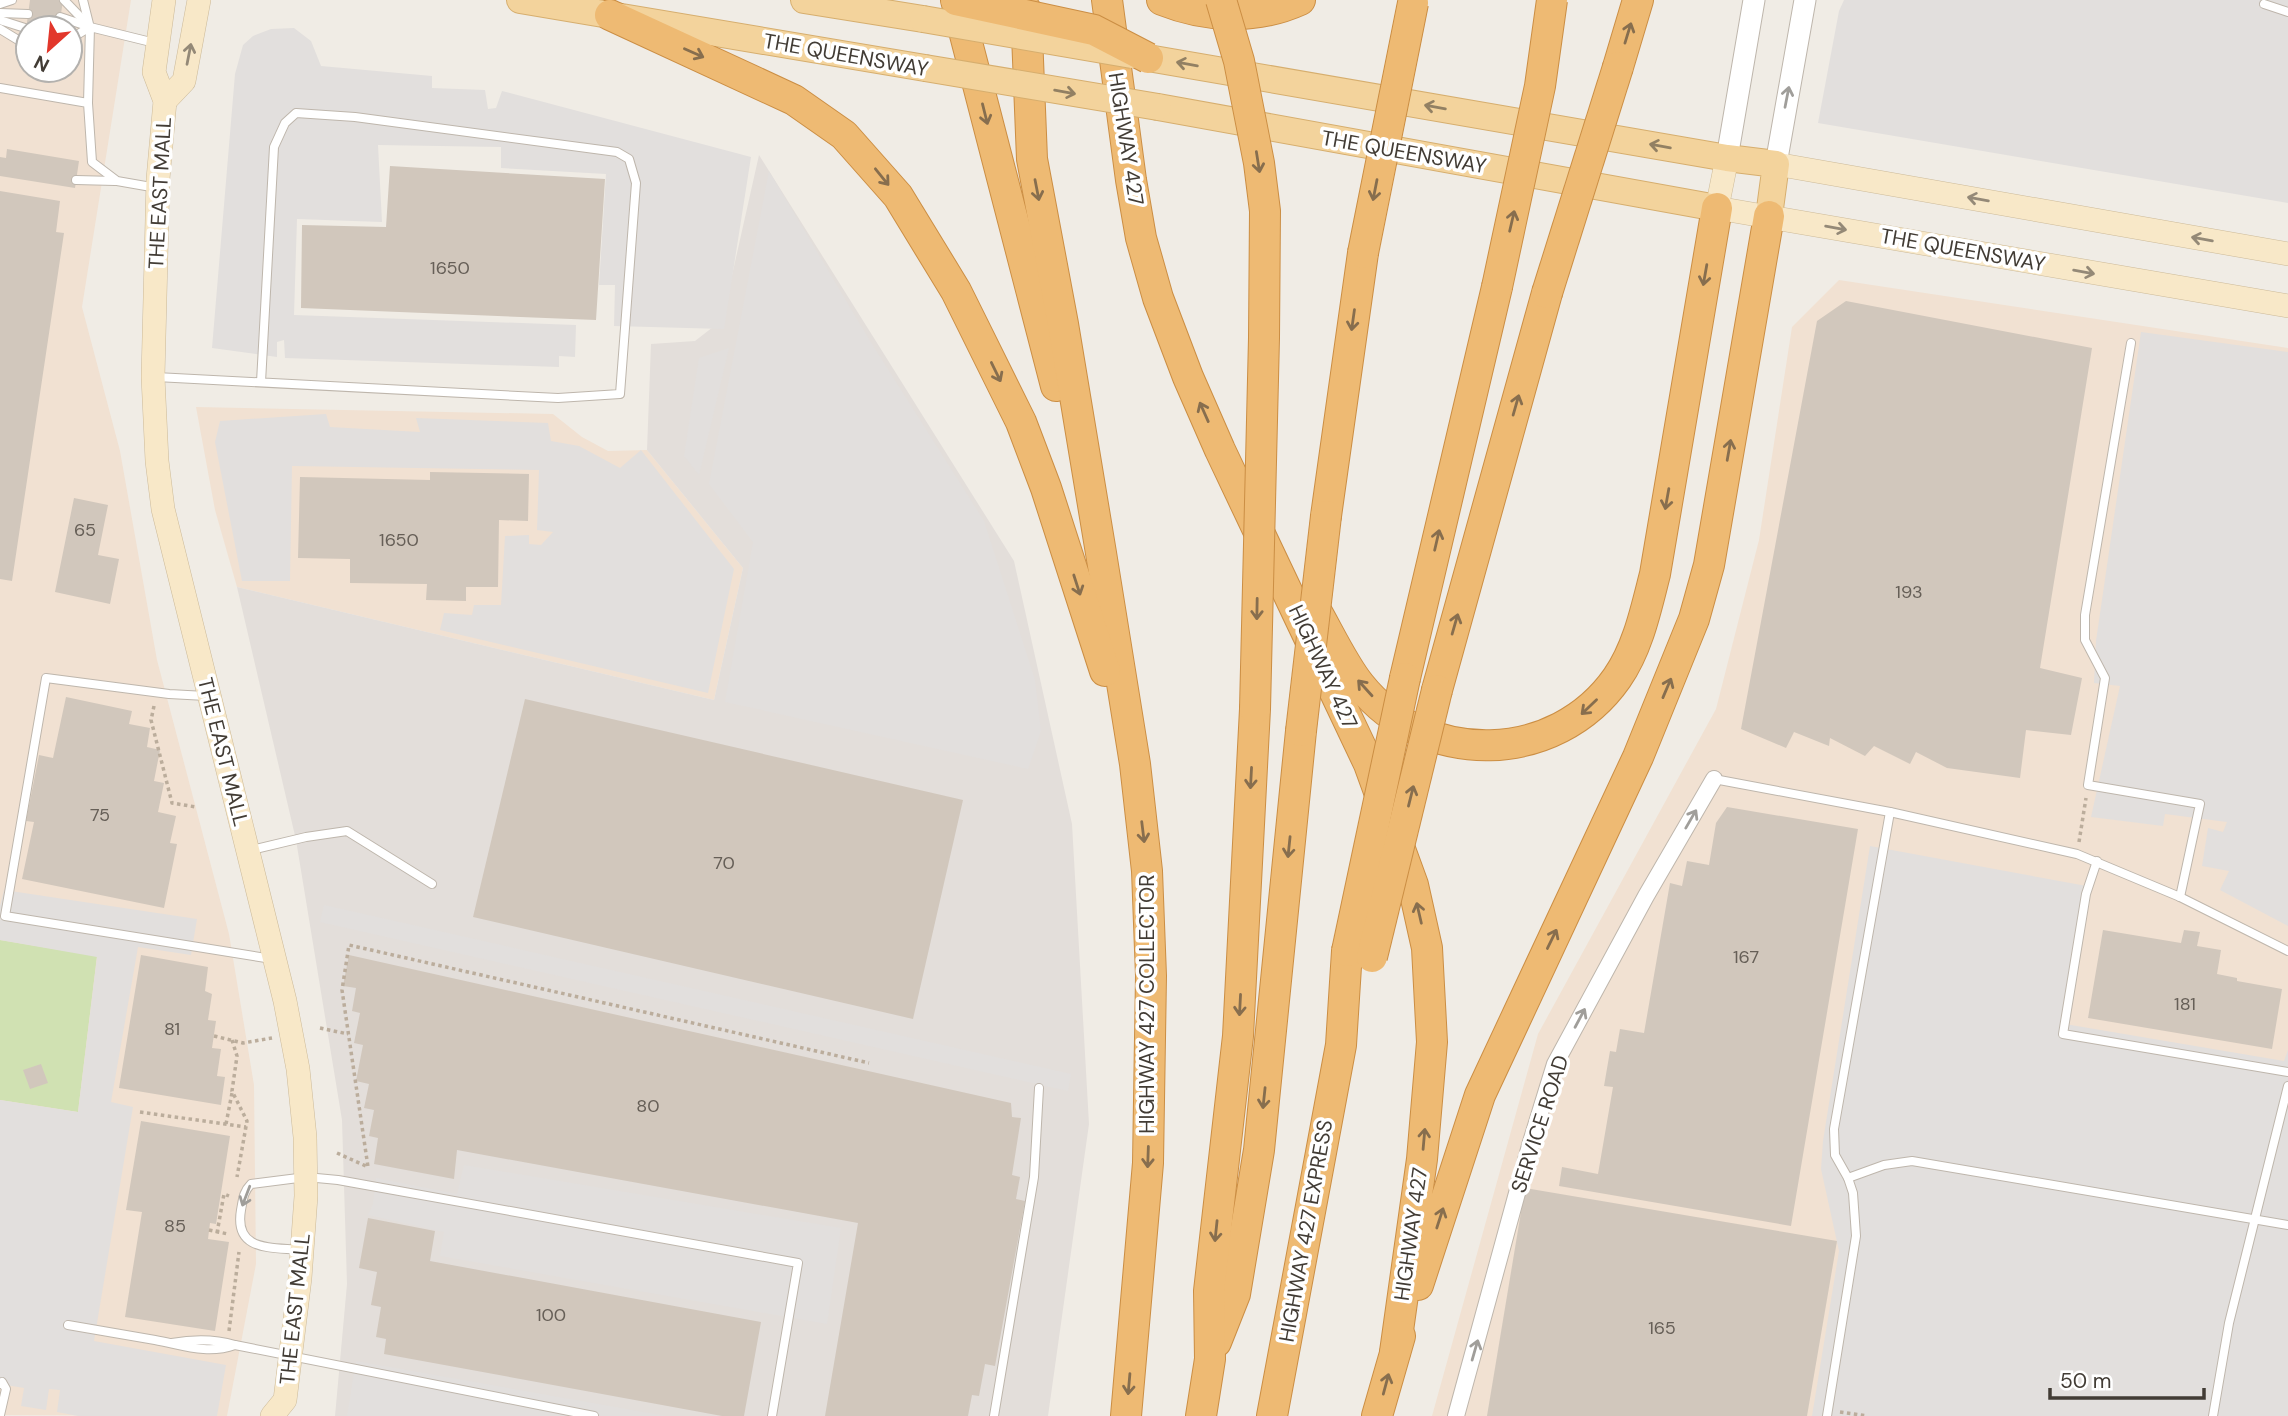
<svg xmlns="http://www.w3.org/2000/svg" width="2288" height="1416" font-family="'DM Sans',sans-serif">
<style>
.commercial{fill:#f1e1d2;fill-rule:evenodd}
.industrial{fill:#e3deda}
.green{fill:#d0e1b2}
.parking{fill:#e2dfdd}
.building{fill:#d1c7bc}
.lines{fill:none;stroke-linecap:round;stroke-linejoin:round}
.service-casing{stroke:#beb6ac;stroke-width:10}
.minor-casing{stroke:#beb6ac;stroke-width:18}
.tertiary-casing{stroke:#beb6ac;stroke-width:23}
.secondary-casing{stroke:#ccba99;stroke-width:24}
.primary-casing{stroke:#d6ae6e;stroke-width:28}
.motorway-casing{stroke:#cb8e44;stroke-width:32}
.path{stroke:#bbad9c;stroke-width:3.5;stroke-dasharray:3.5 3.5;stroke-linecap:butt}
.service{stroke:#fff;stroke-width:8}
.minor{stroke:#fff;stroke-width:16}
.tertiary{stroke:#fff;stroke-width:21}
.secondary{stroke:#f8e8c8;stroke-width:23}
.primary{stroke:#f3d39c;stroke-width:26}
.motorway{stroke:#eeba73;stroke-width:30}
.primary-bridge-casing{stroke:#d6ae6e;stroke-width:28;stroke-linecap:butt}
.motorway-bridge-casing{stroke:#cb8e44;stroke-width:32;stroke-linecap:butt}
.primary-bridge{stroke:#f3d39c;stroke-width:26}
.motorway-bridge{stroke:#eeba73;stroke-width:30}
.oneway{stroke:#876e4e}
.oneway2{stroke:#948977}
.oneway3{stroke:#928063}
.oneway4{stroke:#a09e9a}
.labels{text-anchor:middle;stroke-width:7;stroke-linejoin:round;paint-order:stroke}
.number-label{font-size:18px;fill:#665f57}
.street-label{font-size:21px;fill:#423c35;stroke:#fff}
</style>
<rect width="100%" height="100%" fill="#f0ece5"/>
<g class="commercial">
<path d="M 0,0 L 131,0 L 82,307 L 120,451 L 157,660 L 229,934 L 254,1085 L 256,1264 L 227,1416 L 0,1415 ZM 28,28 L 70,28 L 70,70 L 28,70 Z"/>
<polygon points="1839,280 2288,348 2288,1416 1432,1416 1538,1034 1716,709 1759,540 1792,327"/>
<polygon points="196,407 553,414 582,437 608,451 647,450 743,568 714,700 237,587 215,510"/>
</g>
<polygon class="industrial" points="759,155 1014,561 1072,824 1089,1124 1048,1416 335,1416 347,1284 342,1120 296,840 237,587 714,700 743,568 647,450 651,344 695,341 722,320"/>
<polygon class="green" points="0,940 97,956 78,1112 0,1100"/>
<g class="parking">
<polygon points="1844,0 2288,0 2288,203 1818,123 1839,11"/>
<polygon points="294,28 311,41 321,66 432,76 432,88 485,90 488,109 496,108 502,91 751,157 724,329 614,326 615,285 599,285 606,174 501,168 501,147 378,145 382,222 297,219 294,315 576,325 575,357 559,356 559,367 285,358 284,340 277,342 277,357 212,348 235,74 243,45 253,36 271,29"/>
<polygon points="769,171 870,341 984,521 1035,680 1041,731 1028,769 725,702 753,542 709,484"/>
<polygon points="2141,332 2288,352 2288,926 2220,890 2229,871 2202,866 2208,828 2223,832 2227,822 2165,814 2163,826 2091,817 2120,686 2094,683 2096,641"/>
<polygon points="729,348 699,475 684,456 699,358"/>
<polygon points="326,414 330,427 420,432 416,418 548,423 551,441 579,446 620,468 641,450 734,569 708,693 440,630 444,613 472,615 474,605 501,605 505,536 529,535 529,544 541,545 553,532 537,530 539,470 292,466 290,581 242,581 215,442 220,421"/>
<polygon points="1870,846 2092,887 2065,1024 2284,1061 2288,1050 2288,1416 1812,1416 1839,1251 1821,1169 1823,1141"/>
<polygon points="4,890 197,919 191,955 138,947 111,1102 133,1107 94,1341 226,1365 217,1416 78,1416 57,1412 60,1390 49,1389 46,1410 21,1406 24,1388 0,1384 0,1100 78,1112 97,957 0,940 0,906"/>
<polygon points="324,905 1071,1074 1068,1091 320,922"/>
<polygon points="464,1165 841,1228 827,1324 440,1256 444,1232 368,1215 373,1204 376,1178 457,1194"/>
<polygon points="356,1361 666,1416 347,1416"/>
</g>
<g class="building">
<polygon points="30,0 63,0 59,28 28,28 28,53 23,52"/>
<polygon points="7,149 79,161 75,188 0,176 0,157 6,158"/>
<polygon points="390,166 605,179 596,320 301,308 302,225 386,227"/>
<polygon points="0,191 60,201 56,232 64,233 12,581 0,579"/>
<polygon points="1846,301 2092,348 2040,668 2082,678 2071,735 2026,730 2020,778 1947,768 1916,752 1910,764 1874,746 1865,756 1830,738 1829,746 1794,732 1786,748 1741,729 1817,321"/>
<polygon points="430,472 529,474 528,521 499,520 498,587 466,587 466,601 426,600 427,584 350,583 350,559 298,558 300,477 430,480"/>
<polygon points="74,498 108,505 98,555 119,559 110,604 55,592"/>
<polygon points="66,697 132,711 129,724 150,728 147,747 160,750 154,781 164,783 158,812 176,816 170,843 177,844 164,908 22,879 34,822 26,821 39,755 53,758"/>
<polygon points="525,699 963,800 913,1019 473,917"/>
<polygon points="1727,807 1858,829 1791,1226 1559,1186 1562,1167 1598,1174 1613,1087 1604,1086 1610,1051 1616,1052 1620,1029 1644,1033 1670,883 1682,886 1687,861 1709,865 1716,823"/>
<polygon points="2103,930 2181,943 2184,930 2200,932 2197,946 2221,950 2217,974 2237,978 2237,981 2282,989 2272,1049 2088,1018"/>
<polygon points="141,955 208,967 205,991 212,994 208,1020 216,1021 212,1048 221,1049 217,1076 225,1077 221,1105 119,1088"/>
<polygon points="349,955 1011,1103 1012,1117 1021,1118 1012,1175 1020,1177 1016,1199 1025,1201 995,1366 985,1364 979,1396 972,1395 968,1416 825,1416 858,1223 457,1150 454,1179 374,1164 378,1138 369,1136 374,1110 364,1108 369,1084 356,1081 363,1045 354,1043 360,1013 352,1011 356,988 343,986"/>
<polygon points="41,1064 48,1083 30,1089 23,1070"/>
<polygon points="141,1121 230,1136 216,1224 210,1223 208,1239 229,1242 215,1331 125,1317 142,1212 126,1210"/>
<polygon points="1525,1188 1837,1241 1807,1416 1487,1416"/>
<polygon points="368,1218 435,1231 430,1261 761,1322 744,1416 722,1416 384,1354 386,1339 376,1337 381,1307 371,1305 377,1272 359,1268"/>
</g>
<g class="lines">
<g class="service-casing">
<g id="service">
<polyline points="64,0 90,27"/>
<polyline points="83,0 89,24"/>
<polyline points="0,4 12,0"/>
<polyline points="2264,4 2288,12"/>
<polyline points="0,13 28,14"/>
<polyline points="60,17 87,26"/>
<polyline points="0,20 25,28"/>
<polyline points="0,29 23,43"/>
<polyline points="70,39 90,27"/>
<polyline points="0,88 88,103 92,162 117,181 157,188"/>
<polyline points="88,103 90,27 155,43"/>
<polyline points="76,180 115,181"/>
<polyline points="2131,343 2085,615 2085,640 2105,678 2088,785 2200,804 2180,897"/>
<polyline points="156,377 558,398 620,394 636,183 629,159 617,152 355,117 296,113 285,123 274,147 261,382"/>
<polyline points="206,696 169,694 46,678 5,916 272,959"/>
<polyline points="1714,779 1890,812 2077,854 2180,897 2288,951"/>
<polyline points="251,850 306,837 347,831 432,884"/>
<polyline points="2097,861 2086,894 2063,1034 2288,1072"/>
<polyline points="1848,1178 1884,1165 1912,1161 2288,1225"/>
<path d="M 299,1250 C 270,1247 234,1251 241,1210 C 243,1200 243,1192 251,1184 L 306,1177 L 338,1180 L 798,1263 L 772,1416"/>
<path d="M 68,1325 C 97,1330 126,1335 155,1340 C 183,1345 207,1355 235,1345 L 594,1416"/>
<path d="M 172,1343 C 193,1339 215,1339 235,1345"/>
<polyline points="0,1384 2,1382 6,1389 0,1415"/>
<polyline points="994,1416 1034,1177 1039,1088"/>
<polyline points="1827,1416 1856,1236 1853,1193 1848,1178 1835,1155 1834,1129 1890,812"/>
<polyline points="2213,1416 2229,1323 2288,1086"/>
</g>
</g>
<g class="minor-casing">
<polyline id="minor" points="1456,1416 1531,1142 1555,1064 1646,896 1714,779"/>
</g>
<g class="tertiary-casing">
<g id="tertiary">
<polyline points="1727,158 1754,0"/>
<polyline points="1776,164 1805,0"/>
</g>
</g>
<g class="secondary-casing">
<g id="secondary">
<polyline points="164,0 154,72 165,101 158,179 153,377 157,461 163,509 285,1001 298,1069 305,1137 306,1196 300,1278 285,1400 272,1416"/>
<polyline points="165,101 184,81 199,0"/>
<polyline points="1727,158 1717,208 2288,306"/>
<polyline points="1776,164 2288,254"/>
</g>
</g>
<g class="primary-casing">
<g id="primary">
<polyline points="520,0 925,68"/>
<polyline points="804,0 923,19"/>
<polyline points="1148,58 1727,158 1776,164 1769,216"/>
<polyline points="1158,107 1717,208"/>
</g>
</g>
<g class="motorway-casing">
<g id="motorway">
<polyline points="956,0 1056,386"/>
<polyline points="1107,0 1131,180 1141,238 1158,298 1188,377 1220,450 1369,764 1413,885 1427,948 1432,1042 1422,1159 1395,1352"/>
<path d="M 1162,0 C 1207,18 1256,20 1300,0"/>
<polyline points="1026,10 1032,159 1063,324 1101,553 1135,764 1147,871 1151,976 1148,1163 1126,1416"/>
<polyline points="610,15 794,100 844,135 898,196 956,291 1021,422 1046,488 1105,671"/>
<polyline points="1618,67 1638,0"/>
<polyline points="1326,516 1363,253"/>
<path d="M 1314,607 C 1328,631 1343,664 1360,685 C 1426,768 1556,765 1617,678 C 1638,648 1646,609 1655,574 L 1717,208"/>
<polyline points="1405,678 1497,287"/>
<polyline points="1437,690 1547,293"/>
<polyline points="1418,1285 1480,1095 1638,757 1694,619 1709,565 1769,216"/>
<polyline points="1216,1342 1235,1294 1259,1150 1301,731"/>
<polyline points="1201,1416 1210,1359 1209,1291 1238,1036 1255,709"/>
<polyline points="1272,1416 1341,1045 1347,951"/>
<polyline points="1377,1416 1400,1336"/>
</g>
</g>
<g class="path">
<polyline points="154,706 151,720 172,803 196,807"/>
<polyline points="2079,842 2086,798"/>
<polyline points="320,1028 348,1034"/>
<polyline points="214,1036 243,1043 272,1038"/>
<polyline points="232,1040 237,1056 232,1091 247,1121 237,1177"/>
<polyline points="140,1112 246,1127"/>
<polyline points="226,1124 232,1093"/>
<polyline points="337,1153 368,1167 342,990 349,945 869,1063"/>
<polyline points="209,1230 228,1234"/>
<polyline points="217,1233 224,1194 229,1196"/>
<polyline points="229,1331 239,1252"/>
<polyline points="1840,1412 1867,1416"/>
</g>
<use href="#service" class="service"/>
<use href="#minor" class="minor"/>
<use href="#tertiary" class="tertiary"/>
<use href="#secondary" class="secondary"/>
<use href="#primary" class="primary"/>
<use href="#motorway" class="motorway"/>
<g class="primary-bridge-casing">
<g id="primary-bridge">
<polyline points="923,19 1132,55"/>
<polyline points="925,68 1158,107"/>
</g>
</g>
<g class="motorway-bridge-casing">
<g id="motorway-bridge">
<polyline points="956,0 1094,30 1148,58"/>
<polyline points="1221,0 1239,61 1259,163 1265,211 1264,338 1255,709"/>
<polyline points="1363,253 1413,3"/>
<polyline points="1497,287 1540,86 1552,0"/>
<polyline points="1547,293 1618,67"/>
<polyline points="1301,731 1326,516"/>
<polyline points="1347,951 1405,678"/>
<polyline points="1372,957 1437,690"/>
</g>
</g>
<use href="#primary-bridge" class="primary-bridge"/>
<use href="#motorway-bridge" class="motorway-bridge"/>
</g>
<defs><path id="oneway-shaft" d="M-6 0H5M1.5-3L5.5 0L1.5 3" fill="none" stroke-width="1.6" stroke-linecap="round" stroke-linejoin="round" transform="scale(1.75)"/></defs>
<g class="oneway">
<use href="#oneway-shaft" transform="translate(1628 33) rotate(-73)"/>
<use href="#oneway-shaft" transform="translate(694 53) rotate(24)"/>
<use href="#oneway-shaft" transform="translate(985 114) rotate(76)"/>
<use href="#oneway-shaft" transform="translate(1258 162) rotate(81)"/>
<use href="#oneway-shaft" transform="translate(882 177) rotate(51)"/>
<use href="#oneway-shaft" transform="translate(1037 190) rotate(79)"/>
<use href="#oneway-shaft" transform="translate(1375 190) rotate(101)"/>
<use href="#oneway-shaft" transform="translate(1512 221) rotate(-77)"/>
<use href="#oneway-shaft" transform="translate(1705 275) rotate(100)"/>
<use href="#oneway-shaft" transform="translate(1353 320) rotate(98)"/>
<use href="#oneway-shaft" transform="translate(996 372) rotate(64)"/>
<use href="#oneway-shaft" transform="translate(1516 405) rotate(-74)"/>
<use href="#oneway-shaft" transform="translate(1204 412) rotate(-114)"/>
<use href="#oneway-shaft" transform="translate(1729 450) rotate(-80)"/>
<use href="#oneway-shaft" transform="translate(1667 499) rotate(100)"/>
<use href="#oneway-shaft" transform="translate(1437 540) rotate(-77)"/>
<use href="#oneway-shaft" transform="translate(1077 585) rotate(72)"/>
<use href="#oneway-shaft" transform="translate(1257 609) rotate(91)"/>
<use href="#oneway-shaft" transform="translate(1455 624) rotate(-74)"/>
<use href="#oneway-shaft" transform="translate(1365 688) rotate(-132)"/>
<use href="#oneway-shaft" transform="translate(1667 688) rotate(-67)"/>
<use href="#oneway-shaft" transform="translate(1589 707) rotate(136)"/>
<use href="#oneway-shaft" transform="translate(1251 778) rotate(93)"/>
<use href="#oneway-shaft" transform="translate(1411 796) rotate(-76)"/>
<use href="#oneway-shaft" transform="translate(1143 832) rotate(83)"/>
<use href="#oneway-shaft" transform="translate(1289 847) rotate(96)"/>
<use href="#oneway-shaft" transform="translate(1419 913) rotate(-103)"/>
<use href="#oneway-shaft" transform="translate(1552 939) rotate(-64)"/>
<use href="#oneway-shaft" transform="translate(1240 1005) rotate(93)"/>
<use href="#oneway-shaft" transform="translate(1264 1098) rotate(96)"/>
<use href="#oneway-shaft" transform="translate(1424 1139) rotate(-85)"/>
<use href="#oneway-shaft" transform="translate(1148 1157) rotate(92)"/>
<use href="#oneway-shaft" transform="translate(1440 1218) rotate(-72)"/>
<use href="#oneway-shaft" transform="translate(1216 1231) rotate(96)"/>
<use href="#oneway-shaft" transform="translate(1129 1384) rotate(95)"/>
<use href="#oneway-shaft" transform="translate(1386 1384) rotate(-75)"/>
</g>
<g class="oneway2">
<use href="#oneway-shaft" transform="translate(189 54) rotate(-79)"/>
<use href="#oneway-shaft" transform="translate(1978 199) rotate(-170)"/>
<use href="#oneway-shaft" transform="translate(1836 228) rotate(10)"/>
<use href="#oneway-shaft" transform="translate(2202 239) rotate(-170)"/>
<use href="#oneway-shaft" transform="translate(2084 272) rotate(10)"/>
</g>
<g class="oneway3">
<use href="#oneway-shaft" transform="translate(1187 64) rotate(-170)"/>
<use href="#oneway-shaft" transform="translate(1065 92) rotate(10)"/>
<use href="#oneway-shaft" transform="translate(1435 107) rotate(-170)"/>
<use href="#oneway-shaft" transform="translate(1660 146) rotate(-170)"/>
</g>
<g class="oneway4">
<use href="#oneway-shaft" transform="translate(1787 97) rotate(-79)"/>
<use href="#oneway-shaft" transform="translate(1691 819) rotate(-60)"/>
<use href="#oneway-shaft" transform="translate(1580 1018) rotate(-62)"/>
<use href="#oneway-shaft" transform="translate(246 1196) rotate(111)"/>
<use href="#oneway-shaft" transform="translate(1475 1350) rotate(-74)"/>
</g>
<g class="labels">
<g class="number-label">
<text x="450" y="274">1650</text>
<text x="85" y="536">65</text>
<text x="399" y="546">1650</text>
<text x="1909" y="598">193</text>
<text x="100" y="821">75</text>
<text x="724" y="869">70</text>
<text x="1746" y="963">167</text>
<text x="2185" y="1010">181</text>
<text x="172" y="1035">81</text>
<text x="648" y="1112">80</text>
<text x="175" y="1232">85</text>
<text x="551" y="1321">100</text>
<text x="1662" y="1334">165</text>
</g>
<g class="street-label">
<text transform="translate(846 55) rotate(10)" y="7">THE QUEENSWAY</text>
<text transform="translate(1126 139) rotate(81)" y="7">HIGHWAY 427</text>
<text transform="translate(1404 152) rotate(10)" y="7">THE QUEENSWAY</text>
<text transform="translate(160 193) rotate(-87)" y="7">THE EAST MALL</text>
<text transform="translate(1963 250) rotate(10)" y="7">THE QUEENSWAY</text>
<text transform="translate(1323 667) rotate(65)" y="7">HIGHWAY 427</text>
<text transform="translate(223 752) rotate(76)" y="7">THE EAST MALL</text>
<text transform="translate(1147 1004) rotate(-90)" y="7">HIGHWAY 427 COLLECTOR</text>
<text transform="translate(1540 1124) rotate(-72)" y="7">SERVICE ROAD</text>
<text transform="translate(1306 1231) rotate(-80)" y="7">HIGHWAY 427 EXPRESS</text>
<text transform="translate(1411 1234) rotate(-82)" y="7">HIGHWAY 427</text>
<text transform="translate(295 1309) rotate(-84)" y="7">THE EAST MALL</text>
</g>
</g>
<g transform="translate(49 49) rotate(207)"><circle r="33" fill="#ffffff" stroke="#b3b1ae" stroke-width="2"/>
<path d="M0-5L12 26L0 18L-12 26Z" fill="#e2372b"/>
<text y="-10" font-size="19" font-weight="bold" text-anchor="middle" fill="#423c35">N</text>
</g>
<path d="M2050 1388v10h154v-10" fill="none" stroke="#423c35" stroke-width="3.5"/>
<text x="2060" y="1388" font-size="21" fill="#423c35" stroke="#ffffff" stroke-width="5" paint-order="stroke">50 m</text>
</svg>
